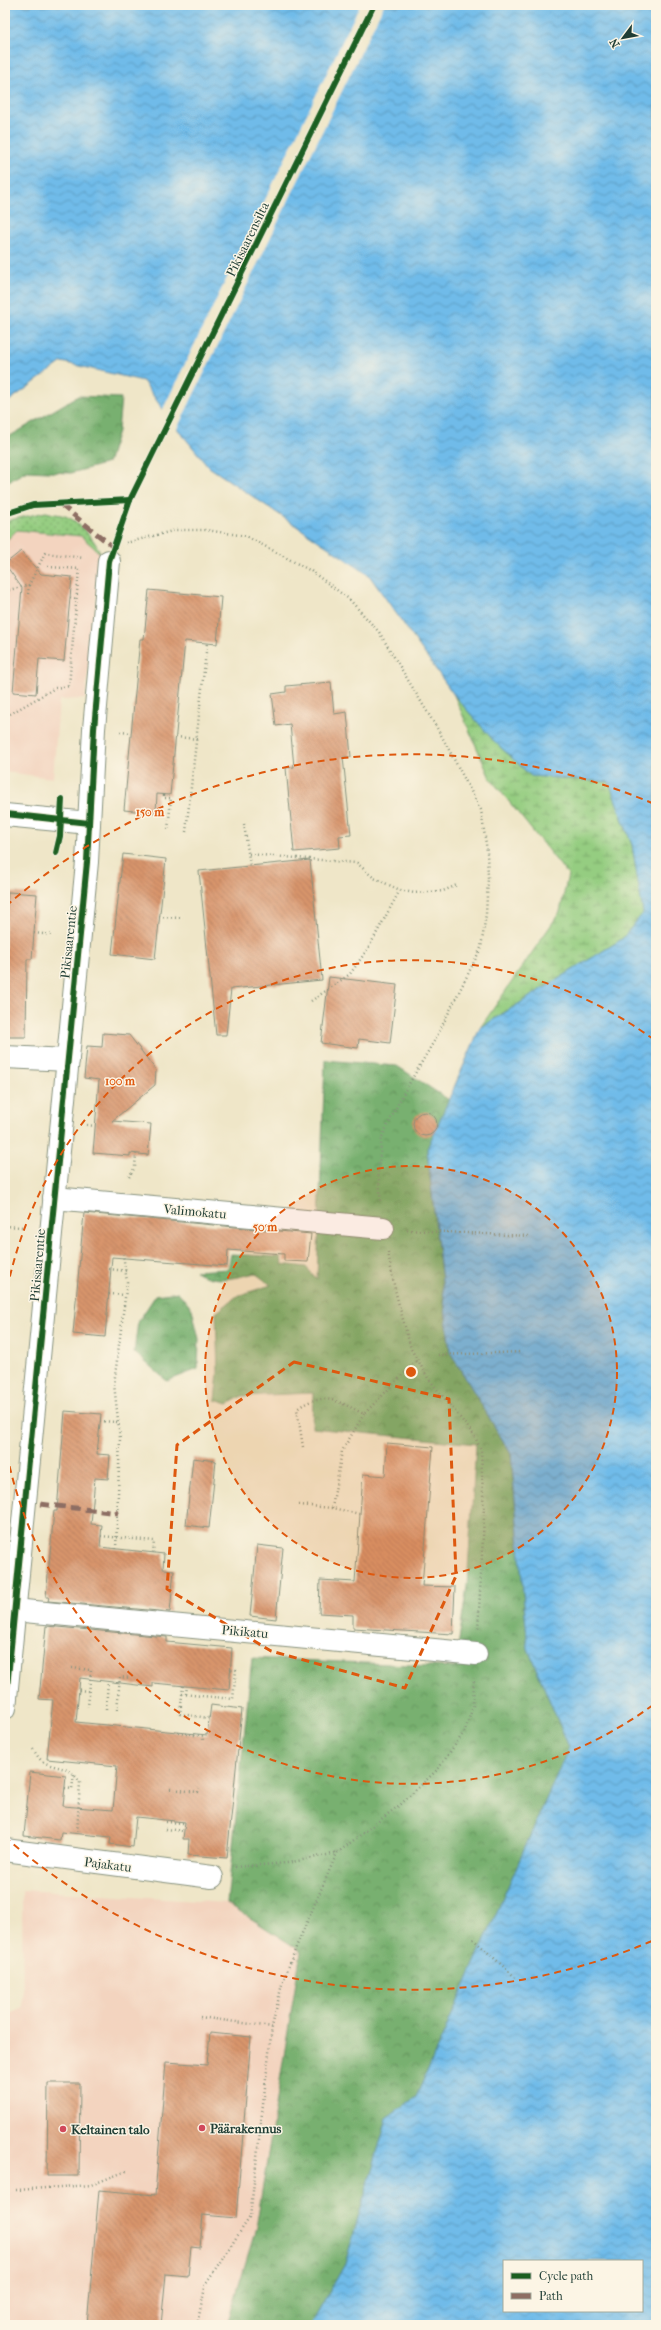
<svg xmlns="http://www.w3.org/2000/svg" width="661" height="2330" font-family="'IM FELL French Canon',serif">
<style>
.built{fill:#f3d4bf}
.grass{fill:url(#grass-dots);stroke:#5a855a}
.forest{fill:url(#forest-crowns);stroke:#4c7652}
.wetland{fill:url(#wetland-marsh);stroke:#5a855a}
.water{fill:url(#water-waves);stroke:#487c8e;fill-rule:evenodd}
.pier{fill:#efe6c8}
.building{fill:url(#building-back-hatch)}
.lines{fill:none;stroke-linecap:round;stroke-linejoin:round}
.minor-casing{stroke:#87927e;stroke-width:24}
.path{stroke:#87927e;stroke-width:2.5;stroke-dasharray:1 3;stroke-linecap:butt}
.minor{stroke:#fff;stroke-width:22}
.quiet{stroke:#8d6e63;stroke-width:5;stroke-dasharray:10 5;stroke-linecap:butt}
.cycleway-casing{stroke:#fcf5e5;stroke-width:8}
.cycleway{stroke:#1b5e20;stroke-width:6}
.marked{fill:none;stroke:#de580e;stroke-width:3;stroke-dasharray:8 5;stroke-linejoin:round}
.ring{fill:none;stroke:#de580e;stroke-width:2;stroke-dasharray:7 5}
.poi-dot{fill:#d1495b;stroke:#fcf5e5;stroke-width:1.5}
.labels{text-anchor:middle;stroke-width:3;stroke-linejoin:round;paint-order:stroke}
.street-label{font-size:13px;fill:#1f3d34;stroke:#fcf5e5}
.poi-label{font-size:13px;font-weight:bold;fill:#1f3d34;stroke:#fcf5e5;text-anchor:start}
.centre{fill:#de580e;stroke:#fcf5e5;stroke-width:2}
.ring-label{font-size:12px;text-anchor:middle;font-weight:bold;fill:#de580e;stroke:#fcf5e5;stroke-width:3;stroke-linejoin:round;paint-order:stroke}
</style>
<defs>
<pattern id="grass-dots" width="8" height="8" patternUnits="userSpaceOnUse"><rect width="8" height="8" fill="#95cd81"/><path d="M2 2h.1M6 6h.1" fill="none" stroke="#79a86a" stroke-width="1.8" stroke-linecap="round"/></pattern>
<pattern id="forest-crowns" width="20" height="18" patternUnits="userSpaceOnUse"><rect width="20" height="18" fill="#78b06f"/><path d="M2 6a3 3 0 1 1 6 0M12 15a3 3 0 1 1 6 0" fill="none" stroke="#62905c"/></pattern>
<pattern id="wetland-marsh" width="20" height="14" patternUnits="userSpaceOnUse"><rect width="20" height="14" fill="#95cd81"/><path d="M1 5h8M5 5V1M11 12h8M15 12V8" fill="none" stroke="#79a86a"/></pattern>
<pattern id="water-waves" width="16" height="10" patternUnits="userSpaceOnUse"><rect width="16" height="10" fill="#70bbe9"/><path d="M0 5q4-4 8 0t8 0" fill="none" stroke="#5b99be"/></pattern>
<pattern id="building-back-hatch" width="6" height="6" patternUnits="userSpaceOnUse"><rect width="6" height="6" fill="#d8946c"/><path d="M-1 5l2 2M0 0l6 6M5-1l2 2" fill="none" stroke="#af7a5a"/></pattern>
</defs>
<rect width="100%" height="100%" fill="#fcf5e5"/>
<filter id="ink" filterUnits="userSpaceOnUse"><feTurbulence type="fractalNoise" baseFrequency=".025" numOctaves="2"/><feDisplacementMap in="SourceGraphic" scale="8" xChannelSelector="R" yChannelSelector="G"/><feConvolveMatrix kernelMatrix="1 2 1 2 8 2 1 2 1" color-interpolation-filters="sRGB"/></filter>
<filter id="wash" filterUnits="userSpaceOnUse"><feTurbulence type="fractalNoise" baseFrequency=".012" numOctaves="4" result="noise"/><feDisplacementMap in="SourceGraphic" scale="16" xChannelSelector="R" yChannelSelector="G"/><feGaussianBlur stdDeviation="0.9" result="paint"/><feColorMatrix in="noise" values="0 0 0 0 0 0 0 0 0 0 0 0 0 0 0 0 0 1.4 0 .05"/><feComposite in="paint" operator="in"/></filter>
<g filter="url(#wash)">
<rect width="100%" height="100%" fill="#efe6c8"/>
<g class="built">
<polygon points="17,530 81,536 101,554 85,699 59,700 53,778 5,772 5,542"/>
<polygon points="22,1890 227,1903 301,1951 256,2228 227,2325 5,2325 5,2016 23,2008"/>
</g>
<path class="grass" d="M 46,512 C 52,514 59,514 65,516 C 80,521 95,540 101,554 L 81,536 L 17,530 L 5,542 L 5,524 L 10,520 Z"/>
<g class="forest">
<polygon points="78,396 121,398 118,431 108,463 71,473 27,471 5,483 5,439"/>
<path d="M 325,1060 L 397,1066 L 449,1100 L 427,1149 L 450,1352 L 511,1454 L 528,1649 L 569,1747 L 416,2097 L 387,2118 L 345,2264 L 311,2325 L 227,2325 L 256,2228 L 301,1951 L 227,1903 L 252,1658 L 455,1667 L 467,1586 L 476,1444 L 312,1428 L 313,1393 L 242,1396 L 228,1404 L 215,1400 L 218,1372 L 216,1313 L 237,1296 L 271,1285 L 255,1273 C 234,1278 214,1284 195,1271 L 228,1269 L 231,1254 L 281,1257 L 282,1264 L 306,1267 L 317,1279 Z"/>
<polygon points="178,1292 192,1309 199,1339 198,1369 167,1381 134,1352 138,1322 156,1295"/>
</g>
<polygon class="wetland" points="454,695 494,741 531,776 609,782 632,845 644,913 622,939 480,1028 560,912 568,875 490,778"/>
<path class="water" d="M 5,5 L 656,5 L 656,2325 L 311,2325 L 345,2264 L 387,2118 L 416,2097 L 569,1747 L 528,1649 L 511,1454 L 450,1352 L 427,1149 L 480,1028 L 622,939 L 643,913 L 632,845 L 609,782 L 531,776 L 494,741 L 454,695 L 369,575 L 209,467 L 171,421 L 143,381 L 62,362 L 5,404 ZM 504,2261 L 642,2261 L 642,2311 L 504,2311 Z"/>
<polygon class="pier" points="360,5 384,5 176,431 162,411"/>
<g id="blocks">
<g class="building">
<polygon points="21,551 41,574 72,577 64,661 39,659 36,694 13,692 22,588 5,564"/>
<polygon points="149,590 221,597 217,644 185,641 170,795 157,794 156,813 124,810 140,639 144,639"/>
<polygon points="331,682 334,714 347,712 351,757 343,757 351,835 339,836 340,848 294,852 286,768 294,767 290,724 276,726 272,694 286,692 286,686"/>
<polygon points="123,854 166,859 155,959 112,954"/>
<polygon points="310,860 322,980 231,989 226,1035 216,1035 199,871"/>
<polygon points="8,892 37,894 32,959 27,959 26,1037 5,1037 5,932"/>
<polygon points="329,977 397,985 390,1043 359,1039 358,1048 321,1043"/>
<polygon points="103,1033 129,1035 156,1070 155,1085 112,1121 151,1124 148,1155 130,1153 130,1156 93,1153 99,1080 84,1078 87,1046 102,1047"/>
<circle cx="425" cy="1124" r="12"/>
<polygon points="84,1213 311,1234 308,1262 284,1261 284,1254 228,1250 227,1266 112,1257 105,1337 73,1334"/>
<polygon points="65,1411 101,1414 97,1454 110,1455 108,1479 95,1478 91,1524 102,1525 100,1547 164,1554 163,1569 174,1570 170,1612 48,1601 49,1597 46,1597 54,1511 57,1511"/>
<polygon points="387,1443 433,1447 422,1586 455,1587 453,1634 353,1628 353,1615 319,1613 320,1580 355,1582 363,1474 385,1476"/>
<polygon points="193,1458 216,1461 209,1528 186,1525"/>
<polygon points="257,1545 283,1548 276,1619 250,1616"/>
<polygon points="46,1626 167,1637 167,1642 232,1648 229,1690 153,1683 153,1687 80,1678 76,1722 207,1735 211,1705 242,1709 227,1858 188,1855 189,1839 183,1839 185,1822 136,1817 133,1847 110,1844 111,1837 61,1832 60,1840 24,1836 30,1772 66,1776 63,1806 113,1810 117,1766 47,1759 53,1700 39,1699"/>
<polygon points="210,2033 251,2037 236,2218 203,2215 200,2248 191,2247 188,2276 166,2274 161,2325 87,2325 99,2190 155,2195 166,2062 207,2065"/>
<polygon points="48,2083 80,2083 79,2176 47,2176"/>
</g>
</g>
</g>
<g filter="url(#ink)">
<use href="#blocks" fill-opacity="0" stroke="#87927e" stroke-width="1"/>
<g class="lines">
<g class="minor-casing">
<g id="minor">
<polyline points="5,815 89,823"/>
<polyline points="5,1057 68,1060"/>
<polyline points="54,1198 383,1228"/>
<polyline points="14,1610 476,1654"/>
<polyline points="5,1708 87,862 94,729 109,561"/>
<polyline points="5,1850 212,1877"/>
</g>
</g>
<g class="path">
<polyline points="5,514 33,505 130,500"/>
<polyline points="126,543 176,530 206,530 246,536 311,571 349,599 379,632 440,733 481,810 487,851 488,878 486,914 481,948 436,1038 403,1094 382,1137 378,1171 381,1202"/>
<polyline points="48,567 79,569 69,686"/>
<polyline points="5,591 29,585 45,553 84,558"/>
<polyline points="28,594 29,585"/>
<polyline points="70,598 77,599"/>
<polyline points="10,714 55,688 70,686"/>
<polyline points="120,732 131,733"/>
<polyline points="176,737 198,739"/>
<polyline points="164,795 164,798 171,798 168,830"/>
<polyline points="244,824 250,866"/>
<polyline points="186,832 207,643"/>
<polyline points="249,854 357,863 374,878 400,890 414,893 443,891 457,885"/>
<polyline points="159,917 183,918"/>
<polyline points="34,933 53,935"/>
<polyline points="311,1001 350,974 369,947 400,890"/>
<polyline points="87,1125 95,1126"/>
<polyline points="129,1177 135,1167 136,1154"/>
<polyline points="5,1226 24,1227"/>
<polyline points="407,1230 528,1236"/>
<polyline points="388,1252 395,1290 411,1349 428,1378 474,1435 481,1450 484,1517 478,1630"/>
<polyline points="109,1269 126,1271"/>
<polyline points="109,1294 125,1295"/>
<polyline points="438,1355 521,1352"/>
<polyline points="100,1421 117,1422"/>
<path d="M 303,1447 L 297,1409 C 322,1390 340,1402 364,1414 L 417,1360"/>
<polyline points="299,1505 332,1508 360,1514"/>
<polyline points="332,1508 342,1451 364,1414"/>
<polyline points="101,1536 154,1541 153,1553"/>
<polyline points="116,1549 120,1438 114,1384 127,1282 123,1254"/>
<polyline points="72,1668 91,1670 88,1707"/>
<polyline points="183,1686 180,1714 209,1718"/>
<polyline points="79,1690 89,1691"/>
<polyline points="182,1694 233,1699 236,1670 230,1670"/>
<polyline points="186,1694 187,1686"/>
<polyline points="106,1709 108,1681"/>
<polyline points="117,1710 120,1677 130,1678"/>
<polyline points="178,1733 203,1736 203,1740"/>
<path d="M 33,1749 C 35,1752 39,1759 42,1761 C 59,1771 66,1763 80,1782 L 77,1834"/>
<polyline points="65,1788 72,1789 74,1774"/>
<polyline points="170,1789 198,1792 199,1788"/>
<polyline points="166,1822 184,1823"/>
<polyline points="165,1829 184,1831"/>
<polyline points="235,1867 287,1863 337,1853"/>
<polyline points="473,1939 515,1977"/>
<polyline points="200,2017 272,2027"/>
<polyline points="16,2190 91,2185 129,2170"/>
<polyline points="197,2325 206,2283 250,2217 272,2027 282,1984 297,1945 337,1853 401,1804 438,1769 465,1731 473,1706 474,1678"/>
</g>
<use href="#minor" class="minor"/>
<g class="quiet">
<polyline points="61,505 112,546"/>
<polyline points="40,1504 118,1513"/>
</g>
<g class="cycleway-casing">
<g id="cycleway">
<polyline points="5,514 33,505 130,500"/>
<polyline points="6,814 89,823"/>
<polyline points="56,853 60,836 62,799"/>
<polyline points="5,1708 87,862 94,729 109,561 130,500 374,5"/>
</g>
</g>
<use href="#cycleway" class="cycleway"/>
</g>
</g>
<path class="marked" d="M 294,1362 L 449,1399 L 456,1576 L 405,1688 L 271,1651 L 167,1589 L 177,1445 Z"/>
<circle cx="411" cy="1372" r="206" fill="#de580e" fill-opacity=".12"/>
<g class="ring">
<circle cx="411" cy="1372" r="206"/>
<path d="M653 1705A412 412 0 0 1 5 1444M5 1300A412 412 0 0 1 653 1039"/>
<path d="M652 1941A618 618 0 0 1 6 1838M6 906A618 618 0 0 1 652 803"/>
</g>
<g class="poi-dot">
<circle cx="202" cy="2128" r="4"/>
<circle cx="63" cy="2129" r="4"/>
</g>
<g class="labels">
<g class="street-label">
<text transform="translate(247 239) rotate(-64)" y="5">Pikisaarensilta</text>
<text transform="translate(68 942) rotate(-84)" y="5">Pikisaarentie</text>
<text transform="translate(195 1211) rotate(5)" y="5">Valimokatu</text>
<text transform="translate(37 1265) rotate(-85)" y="5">Pikisaarentie</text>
<text transform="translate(245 1631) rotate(5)" y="5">Pikikatu</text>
<text transform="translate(108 1864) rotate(7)" y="5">Pajakatu</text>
</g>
<g class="poi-label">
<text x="210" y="2133">Päärakennus</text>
<text x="71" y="2134">Keltainen talo</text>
</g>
</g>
<circle cx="411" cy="1372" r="6" class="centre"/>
<g class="ring-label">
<text x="150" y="816">150 m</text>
<text x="120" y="1085">100 m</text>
<text x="265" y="1231">50 m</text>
</g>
<rect width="661" height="2330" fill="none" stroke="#fcf5e5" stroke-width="20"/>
<rect x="503" y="2260" width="140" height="52" fill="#fcf5e5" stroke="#a4ab9e"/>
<rect x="511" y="2273" width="20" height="6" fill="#1b5e20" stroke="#a4ab9e"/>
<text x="539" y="2280" font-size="12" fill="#1f3d34">Cycle path</text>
<rect x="511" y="2293" width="20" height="6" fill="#8d6e63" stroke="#a4ab9e"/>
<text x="539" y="2300" font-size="12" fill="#1f3d34">Path</text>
<g transform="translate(623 38) rotate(238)" stroke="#fcf5e5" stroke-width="3" paint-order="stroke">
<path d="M0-3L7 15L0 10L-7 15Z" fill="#1f3d34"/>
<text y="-6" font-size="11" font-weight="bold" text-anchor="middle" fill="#1f3d34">N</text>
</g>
</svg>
